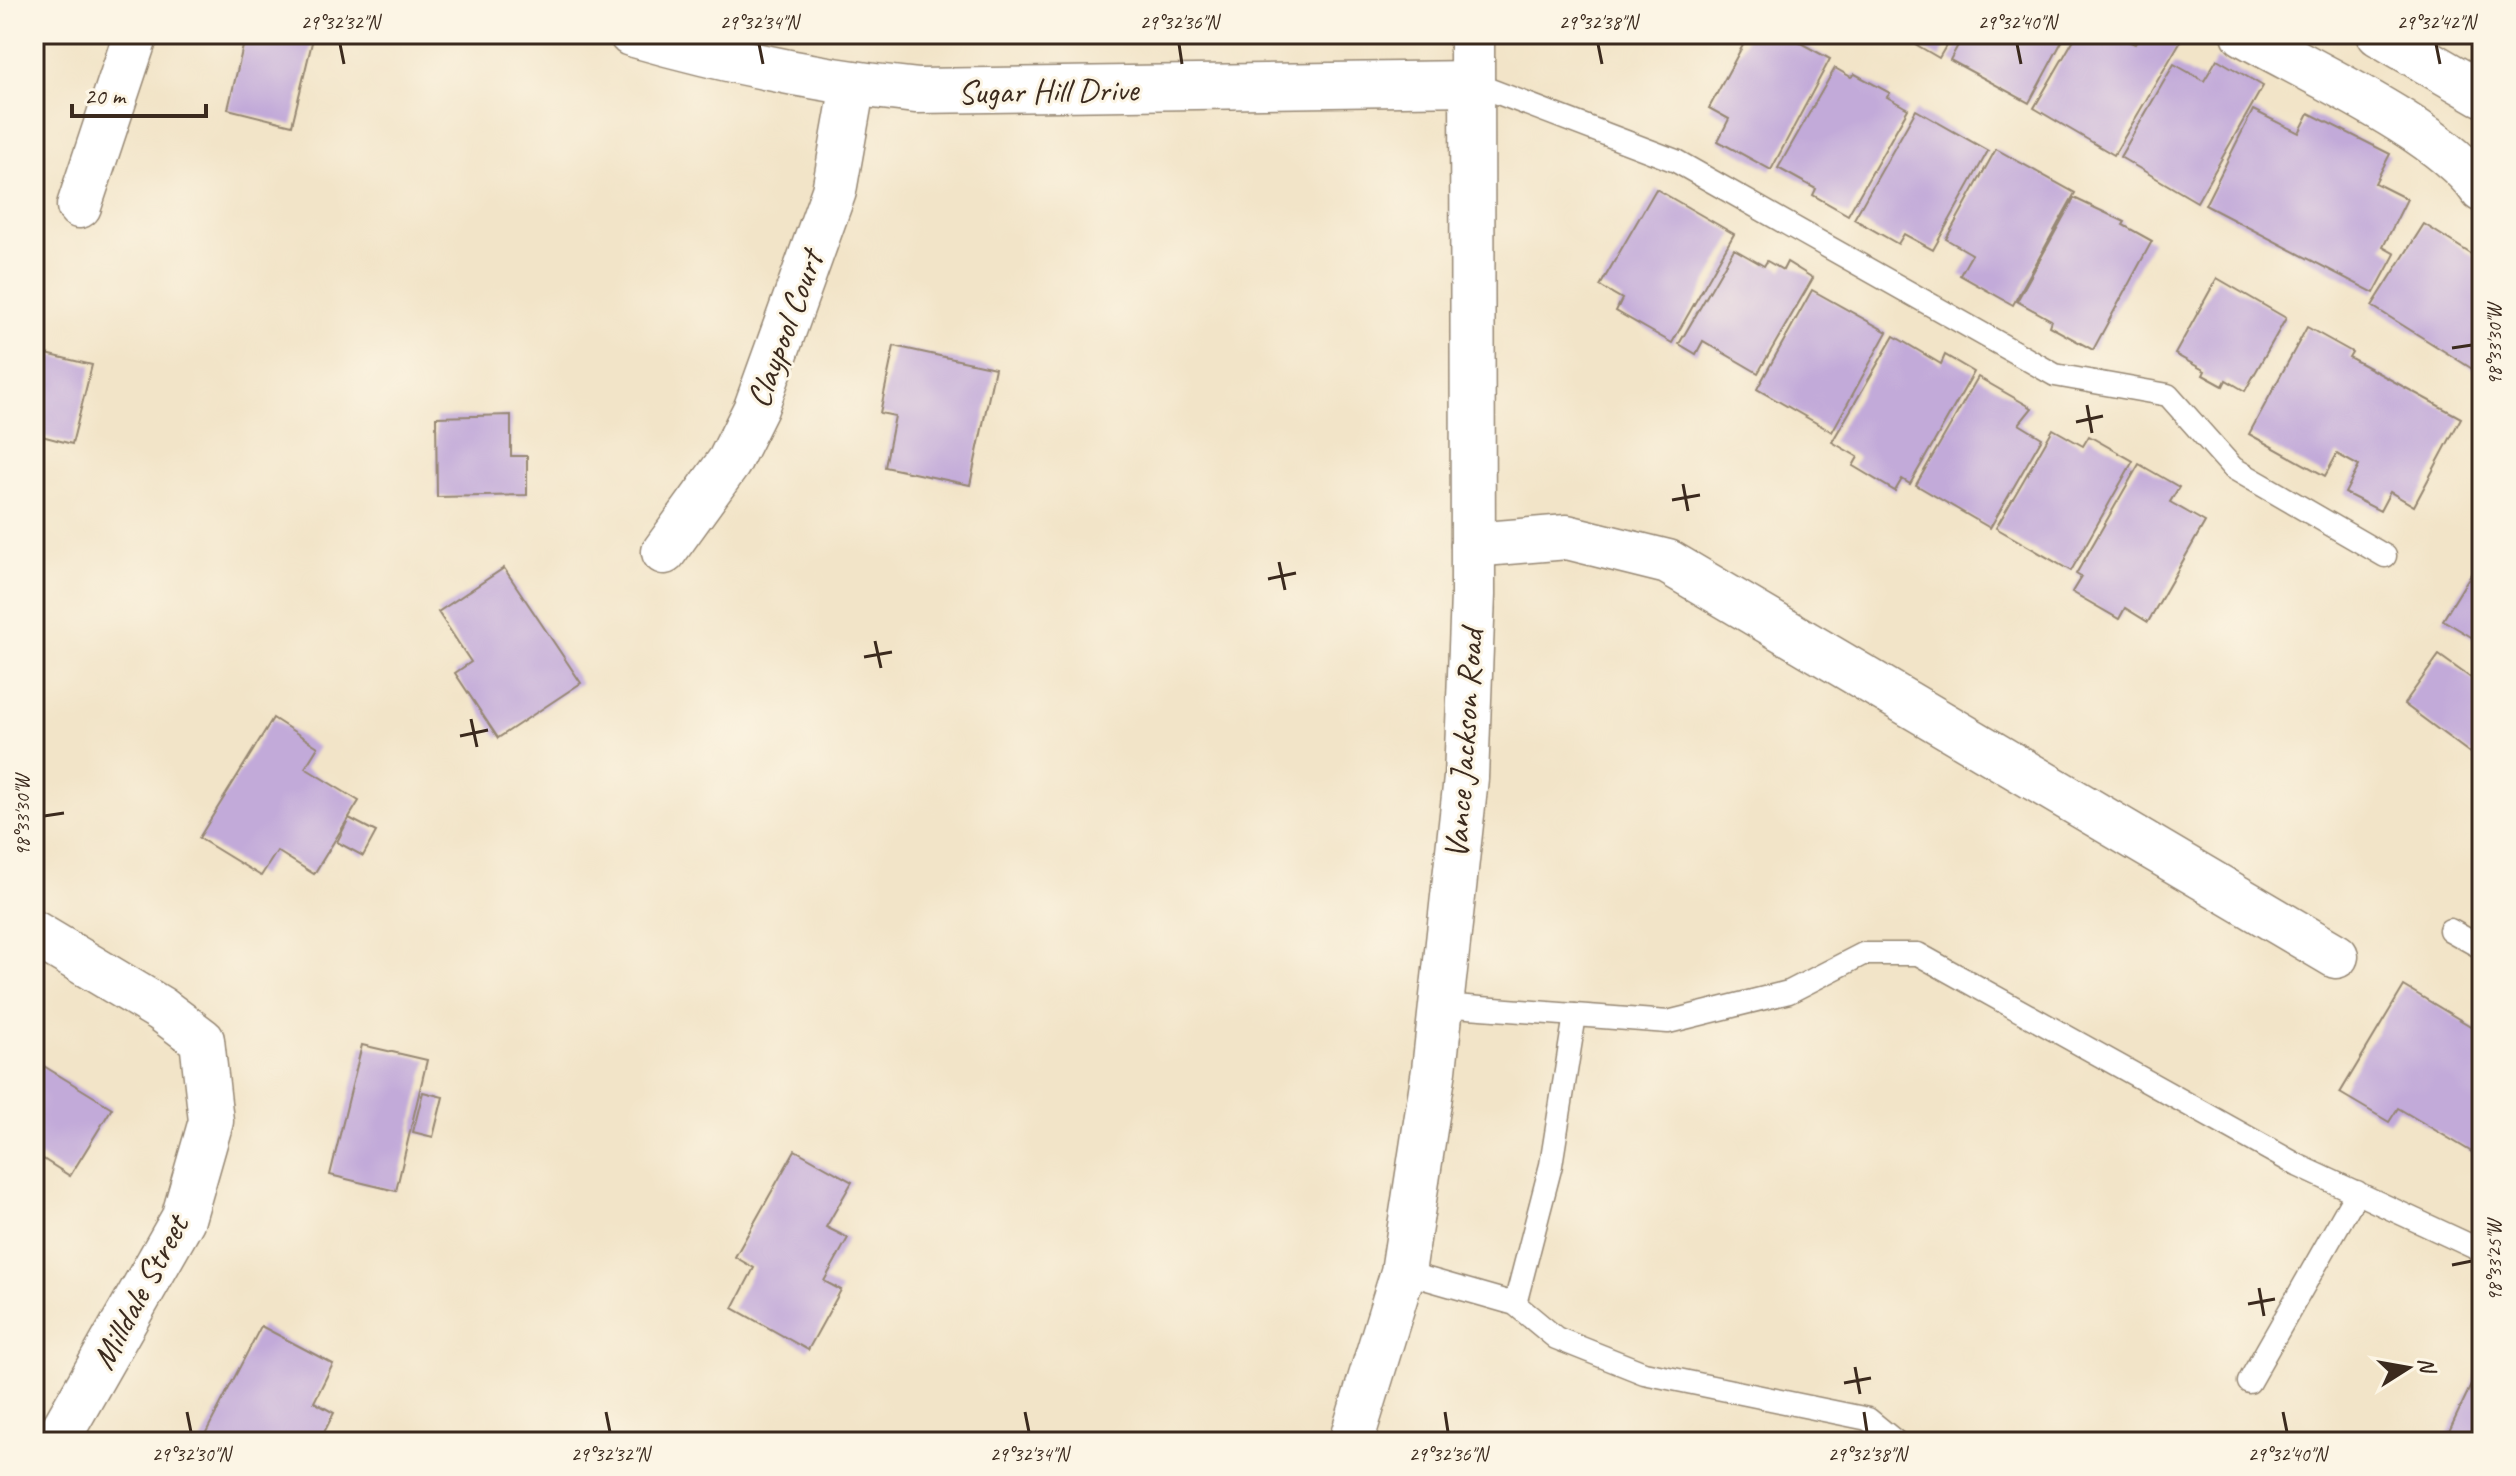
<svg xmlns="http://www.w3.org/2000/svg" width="2516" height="1476" font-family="Caveat,sans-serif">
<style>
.building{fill:#c2aad9}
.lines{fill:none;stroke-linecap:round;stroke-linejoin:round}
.service-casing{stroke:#968773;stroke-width:25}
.minor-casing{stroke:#968773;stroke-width:47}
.secondary-casing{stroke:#968773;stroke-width:47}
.service{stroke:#fff;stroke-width:22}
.minor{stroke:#fff;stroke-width:44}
.secondary{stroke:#fff;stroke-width:44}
.ticks{fill:none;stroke:#3b2a1e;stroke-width:3}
.labels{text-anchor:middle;stroke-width:6;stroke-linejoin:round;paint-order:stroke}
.street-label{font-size:34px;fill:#3b2a1e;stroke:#fcf5e5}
.neatline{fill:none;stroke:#3b2a1e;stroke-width:3}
.ticks-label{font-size:20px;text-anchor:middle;fill:#3b2a1e}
</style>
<rect width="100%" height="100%" fill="#fcf5e5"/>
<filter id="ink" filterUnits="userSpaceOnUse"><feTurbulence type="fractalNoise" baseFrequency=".0125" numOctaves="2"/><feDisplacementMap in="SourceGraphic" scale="16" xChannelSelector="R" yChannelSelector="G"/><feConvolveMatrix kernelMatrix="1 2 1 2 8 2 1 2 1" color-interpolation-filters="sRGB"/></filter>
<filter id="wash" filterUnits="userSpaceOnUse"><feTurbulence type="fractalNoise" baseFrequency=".006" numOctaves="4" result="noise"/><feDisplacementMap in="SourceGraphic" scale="32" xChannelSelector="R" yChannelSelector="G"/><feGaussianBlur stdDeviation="1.8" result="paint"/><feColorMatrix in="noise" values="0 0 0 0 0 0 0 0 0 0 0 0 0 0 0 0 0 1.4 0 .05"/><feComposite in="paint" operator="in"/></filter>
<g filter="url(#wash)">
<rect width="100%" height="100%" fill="#f2e4c8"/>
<g id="blocks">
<g class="building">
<polygon points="246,34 314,34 292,125 228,109"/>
<polygon points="1749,34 1784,34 1830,59 1771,170 1718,141 1729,119 1709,108"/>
<polygon points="1898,34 1953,34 1939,58"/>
<polygon points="1964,34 2066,34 2029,103 1950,60"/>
<polygon points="2077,34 2111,34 2135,44 2141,34 2177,34 2183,37 2114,155 2034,108"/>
<polygon points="2217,59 2263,86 2197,202 2120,157 2174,64 2204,81"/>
<polygon points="1835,68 1851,77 1855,74 1890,93 1887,97 1908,109 1848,215 1813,195 1816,189 1778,168"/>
<polygon points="1916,110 1988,151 1933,250 1904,234 1898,244 1854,219"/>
<polygon points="2253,110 2299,133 2309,113 2390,154 2375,183 2407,199 2383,247 2395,254 2374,293 2205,205"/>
<polygon points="1996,149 2075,193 2013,305 1960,275 1972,254 1946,239"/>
<polygon points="1656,189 1734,234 1672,343 1616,311 1622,299 1600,286"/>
<polygon points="2074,198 2125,222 2123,225 2152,241 2093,350 2049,326 2051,320 2017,301"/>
<polygon points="2424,224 2482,261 2482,375 2372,306"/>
<polygon points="1734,249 1764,266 1767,261 1783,270 1787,262 1813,278 1758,373 1703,341 1696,354 1679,344"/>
<polygon points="2217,278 2286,318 2245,391 2226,380 2223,386 2203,375 2205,371 2175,354"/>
<polygon points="1812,290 1887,332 1832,432 1757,389"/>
<polygon points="2307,327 2352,352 2349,357 2461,418 2414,506 2390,492 2380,511 2345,493 2359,466 2337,454 2325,476 2249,434"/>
<polygon points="1894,336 1941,364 1945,355 1974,372 1910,484 1902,479 1895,491 1853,466 1858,457 1832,442"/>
<polygon points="894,346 995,368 970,485 885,467 895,416 880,413"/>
<polygon points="34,351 92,365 72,444 34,434"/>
<polygon points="1978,377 2032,408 2019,424 2042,438 1990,528 1916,485"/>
<polygon points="511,415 511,456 527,456 527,495 437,497 436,417"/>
<polygon points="2053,429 2083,446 2089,436 2133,461 2071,571 1996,528"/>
<polygon points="2139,464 2179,487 2170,502 2205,522 2148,622 2125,608 2119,619 2072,592 2081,577 2076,574"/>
<polygon points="2482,556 2482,624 2473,638 2443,620"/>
<polygon points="504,568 581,683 498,738 455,673 471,662 438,612"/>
<polygon points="2439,655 2482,686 2482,762 2404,704"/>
<polygon points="273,718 318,747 305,768 359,801 314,874 277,851 261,876 199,838"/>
<polygon points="349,818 376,832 363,856 337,842"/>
<polygon points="2404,986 2482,1033 2482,1158 2398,1108 2389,1122 2340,1093"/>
<polygon points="362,1045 427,1060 396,1191 330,1175"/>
<polygon points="34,1060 112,1108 70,1176 34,1153"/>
<polygon points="423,1092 443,1097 433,1137 413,1132"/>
<polygon points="795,1150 852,1182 826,1227 848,1238 824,1281 841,1290 808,1350 733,1308 754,1268 735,1257"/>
<polygon points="261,1326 333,1364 314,1402 334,1413 319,1442 201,1442"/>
<polygon points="2482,1362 2482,1442 2444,1442"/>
</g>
</g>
</g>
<g filter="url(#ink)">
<use href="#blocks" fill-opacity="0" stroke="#968773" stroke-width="2"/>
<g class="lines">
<g class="service-casing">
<g id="service">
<polyline points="1472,83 1676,161 2055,375 2168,395 2233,468 2385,556"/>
<polyline points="2450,930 2482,948"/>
<polyline points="1441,1005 1668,1022 1789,992 1863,954 1918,954 2299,1166 2482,1251"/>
<polyline points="1403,1272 1515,1304 1556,1338 1644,1373 1868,1419 1896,1442"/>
<polyline points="1515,1304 1551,1165 1575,1015"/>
<polyline points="2249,1382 2357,1192"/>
</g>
</g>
<g class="minor-casing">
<g id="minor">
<path d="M 631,34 C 725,61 819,81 917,91 L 1472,83"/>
<path d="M 2244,34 C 2309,71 2442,131 2482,190"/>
<polyline points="2379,34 2482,94"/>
<polyline points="79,206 136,34"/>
<polyline points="1473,545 1567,537 1668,562 2336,956"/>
<polyline points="664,552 729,462 756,408 834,191 853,84"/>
<polyline points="34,933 161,1009 202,1040 211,1121 183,1219 56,1442"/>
</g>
</g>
<g class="secondary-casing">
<polyline id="secondary" points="1351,1442 1403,1272 1434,1070 1466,778 1473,595 1472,34"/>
</g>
<use href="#service" class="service"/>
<use href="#minor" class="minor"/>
<use href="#secondary" class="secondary"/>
</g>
</g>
<path class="ticks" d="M 340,44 L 344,64M 759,44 L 763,64M 1179,44 L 1182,64M 1598,44 L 1602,64M 2017,44 L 2021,64M 2436,44 L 2440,64M 2452,348 L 2472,345M 2087,405 L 2092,433M 2076,422 L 2103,416M 1683,484 L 1688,511M 1672,500 L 1700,495M 1279,562 L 1285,590M 1268,579 L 1296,573M 875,641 L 881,668M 864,657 L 892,652M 471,719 L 477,747M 460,736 L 488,730M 44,816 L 64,813M 2452,1265 L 2472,1261M 2259,1288 L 2264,1316M 2248,1304 L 2275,1299M 1855,1367 L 1860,1394M 1844,1383 L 1871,1378M 187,1412 L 191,1432M 606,1412 L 610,1432M 1025,1412 L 1029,1432M 1445,1412 L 1448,1432M 1864,1412 L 1867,1432M 2283,1412 L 2287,1432"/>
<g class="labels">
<g class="street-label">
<text transform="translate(1048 90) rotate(-1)" y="12">Sugar Hill Drive</text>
<text transform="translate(784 329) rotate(-70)" y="12">Claypool Court</text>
<text transform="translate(1463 744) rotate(-86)" y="12">Vance Jackson Road</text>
<text transform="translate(139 1292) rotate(-62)" y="12">Milldale Street</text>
</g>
</g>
<rect width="2516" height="1476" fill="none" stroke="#fcf5e5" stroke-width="88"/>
<g transform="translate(2408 1368) rotate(79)" stroke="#fcf5e5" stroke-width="6" paint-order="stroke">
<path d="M0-6L14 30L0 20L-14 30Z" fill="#3b2a1e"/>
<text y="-12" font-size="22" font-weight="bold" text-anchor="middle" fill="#3b2a1e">N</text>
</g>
<path d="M72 104v12h134v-12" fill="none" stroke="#3b2a1e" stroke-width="4"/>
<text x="84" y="104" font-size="24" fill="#3b2a1e" stroke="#fcf5e5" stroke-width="6" paint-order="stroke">20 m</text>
<rect x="44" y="44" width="2428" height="1388" class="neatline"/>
<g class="ticks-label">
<text x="340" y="29">29°32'32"N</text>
<text x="759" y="29">29°32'34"N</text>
<text x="1179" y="29">29°32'36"N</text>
<text x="1598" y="29">29°32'38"N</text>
<text x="2017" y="29">29°32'40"N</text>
<text x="2436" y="29">29°32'42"N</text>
<text transform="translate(2494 345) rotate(-90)" y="7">98°33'30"W</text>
<text transform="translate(22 816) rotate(-90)" y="7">98°33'30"W</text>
<text transform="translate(2494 1261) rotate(-90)" y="7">98°33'25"W</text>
<text x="191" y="1461">29°32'30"N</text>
<text x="610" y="1461">29°32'32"N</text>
<text x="1029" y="1461">29°32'34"N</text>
<text x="1448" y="1461">29°32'36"N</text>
<text x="1867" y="1461">29°32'38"N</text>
<text x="2287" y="1461">29°32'40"N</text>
</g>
</svg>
